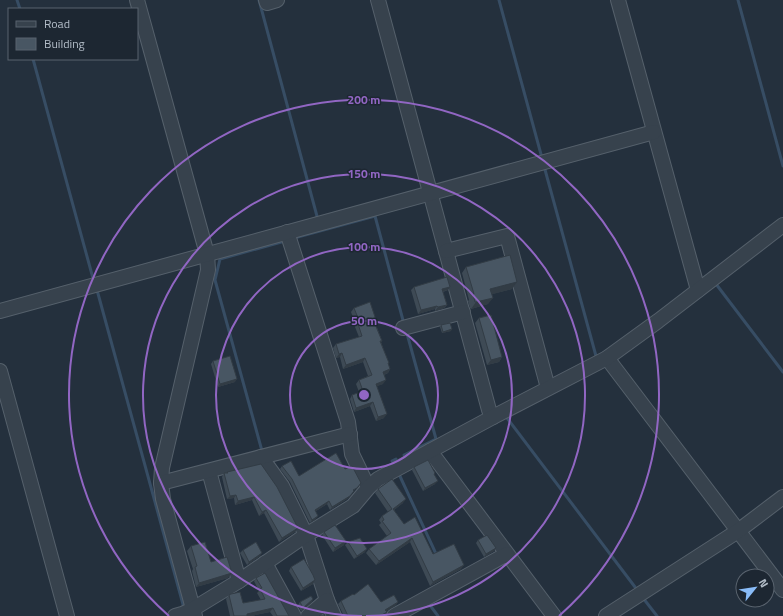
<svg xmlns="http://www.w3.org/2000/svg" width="783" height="616" font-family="'Titillium Web',sans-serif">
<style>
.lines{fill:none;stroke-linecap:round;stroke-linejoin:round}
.stream{stroke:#374d64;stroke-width:3}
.minor-casing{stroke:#55606b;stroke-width:16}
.minor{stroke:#37424d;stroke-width:14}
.wall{fill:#3e4a55}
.shaded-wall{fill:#323c45}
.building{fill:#485663;stroke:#323c45}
.ring{fill:none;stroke:#9166c3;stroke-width:2}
.centre{fill:#9166c3;stroke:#1d2732;stroke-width:2}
.ring-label{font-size:12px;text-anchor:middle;font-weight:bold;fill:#9166c3;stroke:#1d2732;stroke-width:3;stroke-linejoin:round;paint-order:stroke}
</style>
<rect width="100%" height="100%" fill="#24303d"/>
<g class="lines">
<g class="stream">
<polyline points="17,0 20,9"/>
<polyline points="259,0 318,220"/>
<polyline points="499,0 542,158"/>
<polyline points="738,0 783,166"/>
<polyline points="33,59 94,282"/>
<polyline points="544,166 596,356"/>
<polyline points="294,238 375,216 404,324"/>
<polyline points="716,284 783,372"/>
<polyline points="97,290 184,608"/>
<polyline points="507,418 635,587"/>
<polyline points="262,451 215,280 220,259 285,241"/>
<polyline points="404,455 436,439 406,330"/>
<polyline points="394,464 392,461 396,459"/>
<polyline points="398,472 437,556"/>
<polyline points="643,598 657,616"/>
<polyline points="431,602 429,604 438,616"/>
</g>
<g class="minor-casing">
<g id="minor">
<polyline points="137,0 207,254 208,270 162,468 161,483 163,499 195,616"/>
<polyline points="266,0 267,3 277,0"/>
<polyline points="378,0 489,410 493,417"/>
<polyline points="618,0 698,290"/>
<polyline points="287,232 348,422 352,454 365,481 369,487"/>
<polyline points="446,251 507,236 548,388"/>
<polyline points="0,311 654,132"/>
<polyline points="403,328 463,312"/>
<polyline points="607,358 783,590"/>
<polyline points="0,371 67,616"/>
<polyline points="430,451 554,616"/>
<polyline points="261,457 282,486 306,535 327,600 334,616"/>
<polyline points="209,471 239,581"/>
<polyline points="161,483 350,434"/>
<polyline points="265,563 294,616"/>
<polyline points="175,616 182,614 193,609 239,581 306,535 353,506 369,487 378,479 493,417 607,358 658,321 783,225"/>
<polyline points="308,616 327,600"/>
<polyline points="394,616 507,554"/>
<polyline points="606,616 738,531 783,497"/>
</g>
</g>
<use href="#minor" class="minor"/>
</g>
<g class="wall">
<polygon points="466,267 512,289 492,294 488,304 471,309 470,308 468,301 469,300 462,273"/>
<polygon points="414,287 450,287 448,290 443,292 447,305 444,308 435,311 435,309 418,314 411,290"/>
<polygon points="354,308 377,323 376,325 382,341 381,342 390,369 388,373 384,375 383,384 376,386 384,418 376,421 370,406 354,412 350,399 352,395 359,392 356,384 359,380 368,376 363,362 343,369 340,357 336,358 333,348 336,344 359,337 353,322 354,320 351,312"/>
<polygon points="479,318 502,357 499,362 487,365 475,323"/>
<polygon points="441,325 451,331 442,333 440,327"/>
<polygon points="213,361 235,382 218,387 211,364"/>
<polygon points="282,466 299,476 345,469 358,486 347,499 330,510 327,504 316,511 316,519 310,523 290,482 280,469"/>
<polygon points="414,467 434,474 435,484 423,491 412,470"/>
<polygon points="227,472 298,528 295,532 279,542 264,513 259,516 252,500 235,505 234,498 227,499 222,477 224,473 227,473"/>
<polygon points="378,489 403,503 394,510 404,524 433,554 461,569 430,586 410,542 376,565 366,553 369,549 387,536 379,525 381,523 379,520 382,516 388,512 375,493"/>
<polygon points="324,532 344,545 333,552 322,535"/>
<polygon points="478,540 494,551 484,557 476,543"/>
<polygon points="348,542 365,552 354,559 345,545"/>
<polygon points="191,546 211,562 228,578 196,587 192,571 193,569 187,551"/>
<polygon points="243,550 260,556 247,565 240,553"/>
<polygon points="291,567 315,580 313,584 301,591 289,571"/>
<polygon points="256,578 289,616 273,616 270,612 251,616 230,616 226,599 229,595 243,603 261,600 257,593 259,591 254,581"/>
<polygon points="354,595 381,602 398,602 395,606 386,611 387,612 384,616 344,616 338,604 341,601"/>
<polygon points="313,599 311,603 301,611 298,605 300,602"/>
</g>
<g class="shaded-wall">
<polygon points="517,282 512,289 486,296 490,289"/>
<polygon points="450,287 448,290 440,292 442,289"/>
<polygon points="493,298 488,304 471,309 476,302"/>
<polygon points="447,305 444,308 435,311 438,307"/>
<polygon points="437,306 435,309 418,314 421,310"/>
<polygon points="452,329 451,331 442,333 443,332"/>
<polygon points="342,353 340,357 336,358 339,354"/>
<polygon points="502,357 499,362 487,365 491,360"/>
<polygon points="365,358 363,362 343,369 346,365"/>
<polygon points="390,369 388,373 380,376 383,372"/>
<polygon points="237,379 235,382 218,387 220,384"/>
<polygon points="386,380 383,384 373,388 376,384"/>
<polygon points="373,402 370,406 354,412 356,408"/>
<polygon points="387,414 384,418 376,421 378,417"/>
<polygon points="438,481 435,484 423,491 425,488"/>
<polygon points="354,491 347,499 330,510 332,507"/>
<polygon points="236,495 234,498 227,499 230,496"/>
<polygon points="254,497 252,500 235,505 238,501"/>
<polygon points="406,499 403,503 390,513 393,509"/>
<polygon points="329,501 327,504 313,513 315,510"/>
<polygon points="266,510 264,513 259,516 262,512"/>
<polygon points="318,516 316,519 310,523 312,520"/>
<polygon points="298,528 295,532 279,542 282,538"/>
<polygon points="412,538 410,542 376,565 379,561"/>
<polygon points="346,541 344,545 333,552 335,548"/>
<polygon points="496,548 494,551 484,557 486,554"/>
<polygon points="367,549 365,552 354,559 357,556"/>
<polygon points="262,553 260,556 247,565 249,562"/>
<polygon points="464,565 461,569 430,586 433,582"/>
<polygon points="232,573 228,578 196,587 199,583"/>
<polygon points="315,580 313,584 301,591 303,588"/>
<polygon points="313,599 311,603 301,611 303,608"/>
<polygon points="398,602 395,606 383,613 385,610"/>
<polygon points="273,608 270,612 251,616 246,616 247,614"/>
<polygon points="387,612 384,616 380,616"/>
</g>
<g class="building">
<polygon points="510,255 517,282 490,289 493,298 476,302 475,302 473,294 474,294 466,267"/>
<polygon points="447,277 450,287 442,289 447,305 438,307 437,306 421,310 414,287"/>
<polygon points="370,302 377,323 375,324 382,341 380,341 389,363 388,363 390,369 383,372 386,380 376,384 387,414 378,417 373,402 356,408 352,395 363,391 359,380 372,375 365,358 346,365 342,353 339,354 336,344 362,336 356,318 358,318 354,308"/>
<polygon points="491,315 502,357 491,360 479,318"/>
<polygon points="450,323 452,329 443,332 441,325"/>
<polygon points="230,356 237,379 220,384 213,361"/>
<polygon points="336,453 345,469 352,466 361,483 357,488 353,490 354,491 350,496 332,507 329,501 315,510 318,516 312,520 292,479 282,466 291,461 299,476"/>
<polygon points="428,460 435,473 434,474 438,481 425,488 414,467"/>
<polygon points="261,464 277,487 298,528 282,538 266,510 262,512 254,497 238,501 236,495 230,496 224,473 228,473 227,472"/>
<polygon points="392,479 406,499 393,509 404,524 415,517 433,554 454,544 464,565 433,582 412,538 379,561 369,549 391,533 382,521 384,520 382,516 392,509 378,489"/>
<polygon points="335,525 346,541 335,548 324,532"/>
<polygon points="487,535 496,548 486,554 478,540"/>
<polygon points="360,538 367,549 357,556 348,542"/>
<polygon points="205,542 211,562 227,557 232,573 199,583 195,567 197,566 191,546"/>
<polygon points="256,542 262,553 249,562 243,550"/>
<polygon points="304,559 313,575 315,580 303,588 291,567"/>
<polygon points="265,573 289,616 277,616 273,608 247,614 247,616 234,616 229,595 231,594 240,592 243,603 265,599 260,589 262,588 256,578"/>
<polygon points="368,584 381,602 394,595 398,602 385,610 387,612 380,616 348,616 341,601 353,594 354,595"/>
<polygon points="311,596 313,599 303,608 300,602"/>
<polygon points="323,613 325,616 319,616"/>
</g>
<g class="ring">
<circle cx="364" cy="395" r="74"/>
<circle cx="364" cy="395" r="148"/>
<path d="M362 616A221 221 0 1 1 366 616"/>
<path d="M169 616A295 295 0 1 1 559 616"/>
</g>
<circle cx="364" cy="395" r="6" class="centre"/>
<g class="ring-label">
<text x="364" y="104">200 m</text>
<text x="364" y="178">150 m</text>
<text x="364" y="251">100 m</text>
<text x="364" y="325">50 m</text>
</g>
<rect x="8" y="8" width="130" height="52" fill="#1d2732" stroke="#59636e"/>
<rect x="16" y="21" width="20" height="6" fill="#37424d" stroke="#59636e"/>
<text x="44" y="28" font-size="12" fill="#b3bdc8">Road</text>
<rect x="16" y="38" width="20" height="12" fill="#485663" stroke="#59636e"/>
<text x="44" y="48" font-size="12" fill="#b3bdc8">Building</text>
<g transform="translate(755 588) rotate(60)"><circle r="19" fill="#1d2732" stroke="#59636e"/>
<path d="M0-3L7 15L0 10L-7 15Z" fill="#89bcf8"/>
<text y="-6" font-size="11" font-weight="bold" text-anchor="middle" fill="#b3bdc8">N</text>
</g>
</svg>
